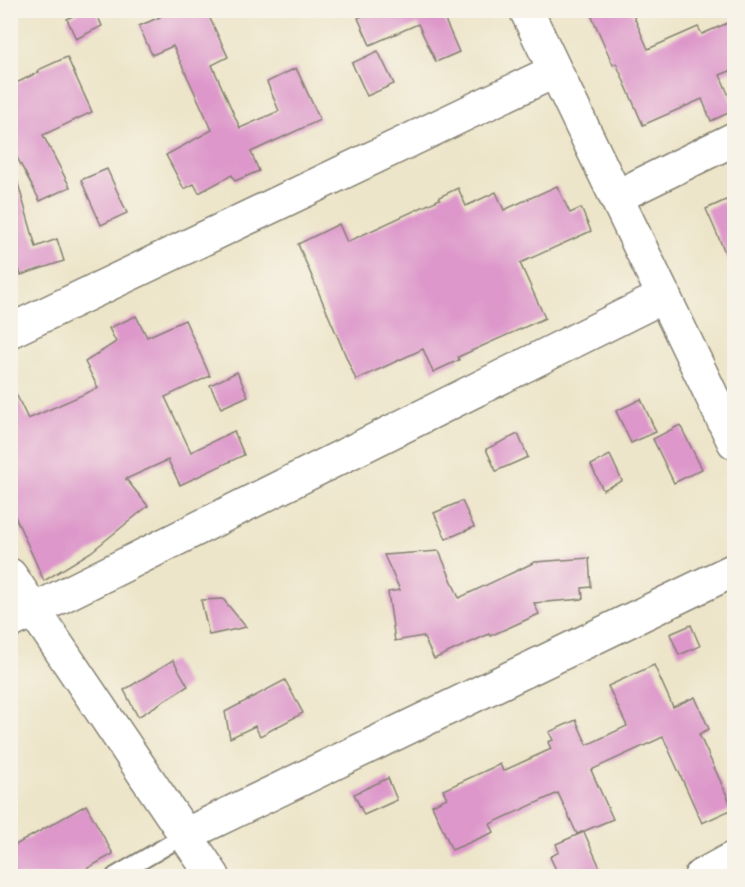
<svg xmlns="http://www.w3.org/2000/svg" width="745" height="887" font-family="'IM FELL French Canon',serif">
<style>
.building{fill:#dd97ca}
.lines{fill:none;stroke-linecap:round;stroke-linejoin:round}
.service-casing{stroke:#848072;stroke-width:20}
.minor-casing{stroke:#848072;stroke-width:36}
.tertiary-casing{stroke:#848072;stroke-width:36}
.service{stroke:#fff;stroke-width:16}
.minor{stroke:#fff;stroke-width:33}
.tertiary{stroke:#fff;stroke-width:33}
</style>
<rect width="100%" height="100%" fill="#f7f3e8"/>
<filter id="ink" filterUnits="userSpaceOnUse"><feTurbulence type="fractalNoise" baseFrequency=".0167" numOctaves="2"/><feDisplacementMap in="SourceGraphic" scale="12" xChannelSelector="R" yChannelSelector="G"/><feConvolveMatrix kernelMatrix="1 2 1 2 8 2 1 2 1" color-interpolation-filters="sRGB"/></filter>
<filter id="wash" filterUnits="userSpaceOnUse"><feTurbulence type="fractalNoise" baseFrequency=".008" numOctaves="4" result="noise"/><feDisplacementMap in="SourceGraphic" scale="24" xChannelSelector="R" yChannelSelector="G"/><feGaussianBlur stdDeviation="1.35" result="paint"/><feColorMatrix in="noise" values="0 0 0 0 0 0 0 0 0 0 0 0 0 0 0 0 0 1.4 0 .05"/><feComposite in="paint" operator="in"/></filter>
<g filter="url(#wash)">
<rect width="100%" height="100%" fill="#ede5c9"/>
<g id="blocks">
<g class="building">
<polygon points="84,10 95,10 102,26 76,39 67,19"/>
<polygon points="157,10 206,10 228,57 212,65 240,128 279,111 267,82 296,68 320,120 251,152 259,171 235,181 232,175 199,193 194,184 184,189 166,155 212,130 173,46 152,55 139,26 160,17"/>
<polygon points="375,10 447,10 442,13 459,52 436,62 418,24 370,45 358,18"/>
<polygon points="589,10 631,10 648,49 698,27 702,34 735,20 735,69 720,75 735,110 711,121 702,99 643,125 616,63 613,65"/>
<polygon points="378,51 394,84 367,96 352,63"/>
<polygon points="67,57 92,112 43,135 70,187 40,201 10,144 10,86 39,72 38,70"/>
<polygon points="107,169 127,213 101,225 81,180"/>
<polygon points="17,180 36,247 57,239 64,261 21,275 10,244 10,181"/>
<polygon points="557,186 570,213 581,208 591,231 520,263 545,318 458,357 459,360 433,372 423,349 356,380 298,244 339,224 347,242 440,199 439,197 458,188 466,206 496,192 504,210"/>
<polygon points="735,196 735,275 706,209"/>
<polygon points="136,316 147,337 185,320 210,376 165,397 191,452 234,431 244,455 180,485 168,460 126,479 148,506 91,552 44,581 10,505 10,381 28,419 98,388 85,362 116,342 109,328"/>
<polygon points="237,372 248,396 221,408 210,385"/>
<polygon points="641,399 656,432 631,443 616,411"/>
<polygon points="680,425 702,469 674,483 653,439"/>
<polygon points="518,434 528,457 496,471 486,449"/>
<polygon points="610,455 622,481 603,490 591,465"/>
<polygon points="462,501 474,527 446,539 434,513"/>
<polygon points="439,551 459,598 535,562 589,558 591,587 582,588 583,599 534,603 539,614 490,636 489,634 434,659 423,636 395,641 388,592 400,590 384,555"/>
<polygon points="223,599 246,627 209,635 201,600"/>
<polygon points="691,625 700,646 679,655 670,634"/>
<polygon points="173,660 188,686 138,717 124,690"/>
<polygon points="654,665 673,707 695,697 709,729 699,734 733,809 702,823 663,737 591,770 613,819 577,834 558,793 490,824 494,832 452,850 432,805 447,798 443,790 500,764 503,771 551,749 548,742 553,740 549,732 576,720 587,745 627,726 608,686"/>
<polygon points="285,680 303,713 260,736 255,726 230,738 225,712"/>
<polygon points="388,778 397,800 364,815 354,794"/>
<polygon points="86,805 113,854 74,876 10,876 10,848"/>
<polygon points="584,832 601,870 588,876 559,876 550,857 559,852 556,844"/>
</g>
</g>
</g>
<g filter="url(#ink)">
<use href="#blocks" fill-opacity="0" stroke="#848072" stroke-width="1.5"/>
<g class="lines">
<g class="service-casing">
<polyline id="service" points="115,876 185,835"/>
</g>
<g class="minor-casing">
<g id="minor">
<polyline points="526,10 734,442"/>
<polyline points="616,197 734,139"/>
<polyline points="10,331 555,71"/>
<polyline points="10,622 664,296"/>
<polyline points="185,835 734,570"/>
<polyline points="701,876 734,858"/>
</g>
</g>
<g class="tertiary-casing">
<polyline id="tertiary" points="10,575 213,876"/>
</g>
<use href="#service" class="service"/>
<use href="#minor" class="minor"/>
<use href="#tertiary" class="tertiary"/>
</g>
</g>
<rect width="745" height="887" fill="none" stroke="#f7f3e8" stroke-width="36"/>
</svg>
